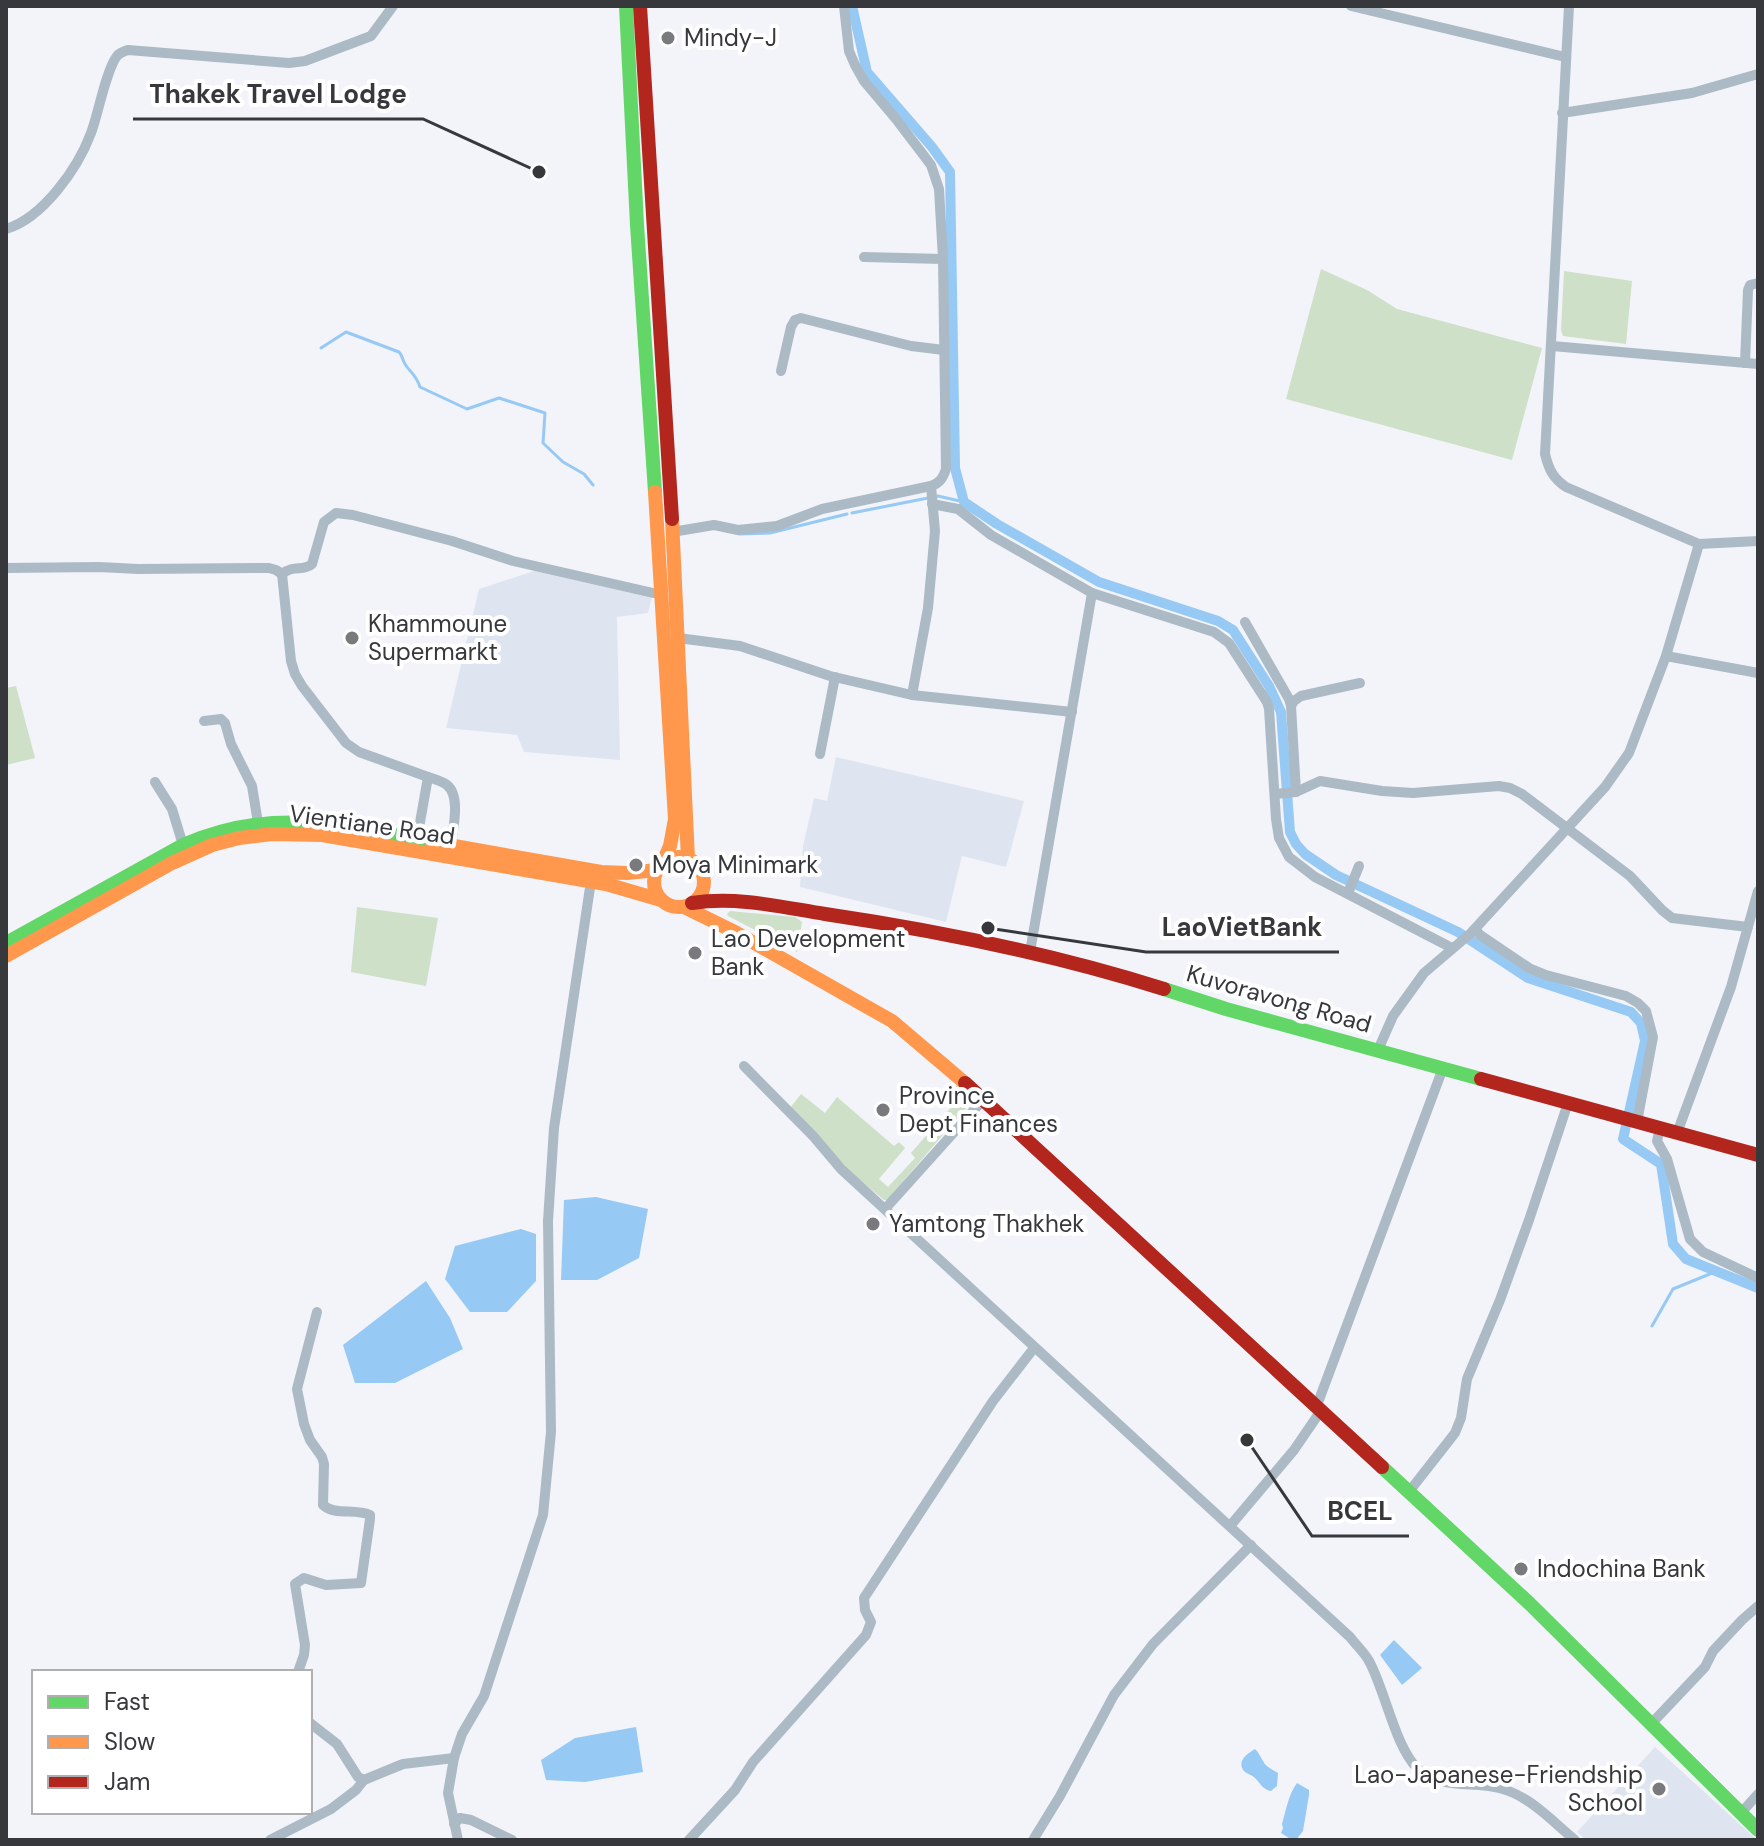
<svg xmlns="http://www.w3.org/2000/svg" width="1764" height="1846" font-family="'DM Sans',sans-serif">
<style>
.built{fill:#dfe5f0}
.green{fill:#cee0c7}
.water{fill:#96c9f4}
.lines{fill:none;stroke-linecap:round;stroke-linejoin:round}
.stream{stroke:#96c9f4;stroke-width:3}
.canal{stroke:#96c9f4;stroke-width:10}
.street{stroke:#acbac5;stroke-width:10}
.fast{stroke:#63d668;stroke-width:14}
.slow{stroke:#ff974d;stroke-width:14}
.jam{stroke:#b3261e;stroke-width:14}
.poi-dot{fill:#787a7e;stroke:#fff;stroke-width:3}
.labels{text-anchor:middle;stroke-width:8;stroke-linejoin:round;paint-order:stroke}
.poi-label{font-size:24px;fill:#36383c;stroke:#fff;text-anchor:start}
.street-label{font-size:24px;fill:#36383c;stroke:#fff}
.leader{fill:none;stroke:#36383c;stroke-width:3}
.callout-dot{fill:#36383c;stroke:#fff;stroke-width:3}
.callout-label{font-size:26px;text-anchor:middle;font-weight:bold;fill:#36383c;stroke:#fff;stroke-width:8;stroke-linejoin:round;paint-order:stroke}
</style>
<rect width="100%" height="100%" fill="#f2f4fa"/>
<g class="built">
<polygon points="537,570 652,596 648,613 617,617 620,760 524,752 517,735 446,728 479,589"/>
<polygon points="836,757 1024,801 1006,867 962,856 946,922 800,887 803,846 814,798 827,801"/>
<polygon points="1655,1747 1757,1840 1586,1840 1577,1832"/>
</g>
<g class="green">
<polygon points="1321,269 1367,290 1397,309 1542,348 1512,460 1286,399"/>
<polygon points="1564,271 1632,281 1626,344 1563,336 1561,330"/>
<polygon points="16,686 35,758 6,765 6,688"/>
<polygon points="357,907 438,918 426,986 351,972"/>
<polygon points="730,911 795,917 802,922 797,952 728,916 727,914"/>
<polygon points="956,1085 972,1101 887,1200 884,1200 843,1166 790,1108 801,1094 825,1113 837,1097 894,1146 899,1142 905,1148 879,1179 888,1187 915,1158 911,1153 955,1103 946,1096"/>
</g>
<g class="water">
<polygon points="596,1197 648,1209 639,1258 597,1280 561,1280 564,1200"/>
<polygon points="521,1229 536,1234 536,1281 507,1312 470,1312 445,1279 455,1246"/>
<polygon points="426,1281 450,1318 463,1349 395,1383 355,1383 343,1345"/>
<polygon points="1394,1640 1422,1668 1402,1685 1380,1655"/>
<polygon points="636,1727 643,1772 585,1782 546,1780 541,1760 575,1738"/>
<path d="M 1255,1749 C 1259,1753 1260,1756 1263,1761 C 1266,1767 1273,1770 1278,1773 L 1277,1786 L 1271,1791 C 1262,1789 1262,1785 1255,1778 C 1252,1775 1247,1774 1244,1771 C 1236,1761 1248,1753 1255,1749 Z"/>
<path d="M 1297,1783 L 1309,1790 L 1309,1795 L 1303,1831 L 1296,1840 L 1292,1840 L 1281,1833 L 1283,1828 L 1282,1824 C 1286,1811 1288,1795 1297,1783 Z"/>
</g>
<g class="lines">
<g class="stream">
<path d="M 321,348 L 346,332 L 399,352 C 402,355 402,358 404,362 C 408,371 416,374 420,387 L 467,409 L 499,398 L 545,413 L 543,443 L 563,462 L 584,474 L 593,485"/>
<polyline points="852,513 938,496 964,502"/>
<polyline points="739,534 770,533 847,514"/>
<polyline points="1652,1326 1673,1289 1717,1271"/>
</g>
<polyline class="canal" points="852,6 867,72 932,147 950,172 955,468 964,502 997,524 1099,582 1218,621 1233,630 1269,686 1281,712 1290,832 1296,844 1305,854 1336,875 1458,932 1528,978 1631,1012 1641,1023 1645,1041 1623,1139 1661,1164 1673,1244 1686,1259 1758,1288"/>
<g class="street">
<polyline points="1351,6 1565,57"/>
<path d="M 1569,6 L 1545,454 C 1549,470 1553,478 1566,487 L 1699,544 L 1758,541"/>
<polyline points="1562,113 1692,93 1758,74"/>
<path d="M 6,229 C 43,218 78,168 91,133 C 98,115 106,70 117,56 C 120,52 123,52 128,50 L 289,63 L 305,61 L 371,36 L 393,6"/>
<polyline points="864,257 943,259"/>
<polyline points="1552,346 1758,364"/>
<polyline points="1745,363 1748,290 1750,285 1758,283"/>
<polyline points="781,371 791,327 795,320 801,318 911,346 944,350"/>
<polyline points="932,504 958,509 991,535 1092,593 1214,632 1229,643 1267,702 1269,709 1276,819 1279,838 1289,857 1315,877 1452,948"/>
<path d="M 672,532 L 714,525 L 738,530 L 777,526 L 822,509 L 931,486 C 940,483 943,478 946,469 L 943,259 L 939,189 L 931,165 L 896,119 L 864,81 L 855,65 L 849,51 L 844,6"/>
<polyline points="6,568 99,567 138,569 269,568 276,570 282,574"/>
<path d="M 282,574 C 294,564 303,572 312,564 L 324,522 L 336,513 L 353,515 L 452,541 L 513,561 L 662,595"/>
<polyline points="282,574 291,661 295,674 302,686 346,743 359,752 428,777 416,845"/>
<polyline points="1245,622 1289,699 1291,706 1296,792"/>
<polyline points="678,638 740,646 830,676 912,695 1072,712"/>
<polyline points="1666,656 1758,673"/>
<polyline points="912,695 928,608 935,531 931,486"/>
<polyline points="1291,706 1294,701 1301,696 1360,683"/>
<polyline points="204,721 221,719 225,723 231,744 252,786 258,823"/>
<polyline points="820,754 835,677"/>
<path d="M 428,777 C 434,779 442,781 447,785 C 461,796 453,829 451,845"/>
<polyline points="155,782 172,809 183,845"/>
<polyline points="1275,794 1296,792 1320,781 1382,791 1413,793 1499,786 1510,788 1522,794 1630,876 1662,910 1672,918 1748,927"/>
<polyline points="1348,893 1359,866"/>
<polyline points="1475,929 1480,935 1529,968 1546,975 1626,996 1638,1003 1646,1011 1653,1037 1637,1122"/>
<polyline points="1030,952 1092,593"/>
<polyline points="1378,1050 1393,1016 1424,973 1471,933 1605,787 1629,753 1666,656 1699,544"/>
<path d="M 744,1066 L 814,1137 L 841,1169 L 1350,1637 C 1356,1645 1364,1652 1369,1661 C 1385,1690 1395,1746 1417,1768 C 1440,1790 1471,1781 1499,1788 C 1529,1795 1552,1821 1575,1840"/>
<polyline points="1660,1128 1657,1141 1667,1159 1690,1239 1703,1252 1758,1278"/>
<polyline points="1677,1133 1731,987 1758,891"/>
<polyline points="885,1209 983,1100"/>
<polyline points="1316,1408 1443,1068"/>
<polyline points="1408,1493 1455,1433 1461,1418 1467,1379 1500,1300 1529,1220 1568,1103"/>
<polyline points="1230,1526 1294,1450 1320,1412"/>
<path d="M 298,1672 L 304,1655 L 305,1645 L 295,1584 L 304,1578 L 326,1585 L 361,1583 L 370,1519 L 370,1515 C 355,1508 335,1516 323,1505 L 324,1464 L 322,1457 L 310,1440 L 304,1424 L 297,1389 L 317,1312"/>
<polyline points="310,1723 337,1744 358,1777 364,1780"/>
<polyline points="1652,1723 1705,1667 1713,1651 1742,1620 1758,1606"/>
<polyline points="1741,1813 1758,1794"/>
<polyline points="454,1824 460,1818 471,1820 512,1840"/>
<polyline points="270,1840 331,1809 356,1790 364,1780 403,1764 454,1758"/>
<polyline points="458,1840 448,1793 454,1758 462,1734 484,1696 543,1515 551,1432 548,1221 554,1128 591,881"/>
<polyline points="689,1840 735,1790 753,1762 866,1635 871,1622 865,1610 864,1598 993,1401 1034,1348"/>
<polyline points="1033,1840 1060,1796 1114,1695 1153,1644 1251,1545"/>
</g>
<g class="fast">
<polyline points="626,6 637,225 655,492"/>
<path d="M 6,943 L 183,845 C 274,806 340,826 432,842"/>
<polyline points="1164,989 1226,1009 1481,1079"/>
<polyline points="1382,1467 1529,1603 1758,1830"/>
</g>
<g class="slow">
<polyline points="655,492 675,819 670,846 662,864"/>
<polyline points="672,519 688,859"/>
<polyline points="432,842 601,872 627,873 657,870"/>
<circle cx="679" cy="882" r="25"/>
<polyline points="684,907 735,932 892,1021 965,1083"/>
<polyline points="6,956 172,863 212,845 239,838 272,834 322,835 606,884 661,900"/>
</g>
<g class="jam">
<polyline points="640,6 672,519"/>
<path d="M 692,903 C 737,896 781,907 825,914 C 940,931 1053,954 1164,989"/>
<polyline points="1481,1079 1758,1155"/>
<polyline points="965,1083 1382,1467"/>
</g>
</g>
<g class="poi-dot">
<circle cx="668" cy="38" r="8"/>
<circle cx="352" cy="638" r="8"/>
<circle cx="636" cy="865" r="8"/>
<circle cx="695" cy="953" r="8"/>
<circle cx="883" cy="1110" r="8"/>
<circle cx="873" cy="1224" r="8"/>
<circle cx="1521" cy="1569" r="8"/>
<circle cx="1659" cy="1789" r="8"/>
</g>
<g class="labels">
<g class="poi-label">
<text x="684" y="46">Mindy-J</text>
<text x="368" y="632">Khammoune<tspan x="368" dy="28">Supermarkt</tspan></text>
<text x="652" y="873">Moya Minimark</text>
<text x="711" y="947">Lao Development<tspan x="711" dy="28">Bank</tspan></text>
<text x="899" y="1104">Province<tspan x="899" dy="28">Dept Finances</tspan></text>
<text x="889" y="1232">Yamtong Thakhek</text>
<text x="1537" y="1577">Indochina Bank</text>
<text x="1643" y="1783" text-anchor="end">Lao-Japanese-Friendship<tspan x="1643" dy="28">School</tspan></text>
</g>
<g class="street-label">
<text transform="translate(372 825) rotate(8)" y="8">Vientiane Road</text>
<text transform="translate(1279 999) rotate(16)" y="8">Kuvoravong Road</text>
</g>
</g>
<path class="leader" d="M539 172L423 119H133M988 928L1146 952H1339M1247 1440L1312 1536H1409"/>
<g class="callout-dot">
<circle cx="539" cy="172" r="8"/>
<circle cx="988" cy="928" r="8"/>
<circle cx="1247" cy="1440" r="8"/>
</g>
<g class="callout-label">
<text x="278" y="103">Thakek Travel Lodge</text>
<text x="1242" y="936">LaoVietBank</text>
<text x="1360" y="1520">BCEL</text>
</g>
<rect width="1764" height="1846" fill="none" stroke="#36383c" stroke-width="16"/>
<rect x="32" y="1670" width="280" height="144" fill="#ffffff" stroke="#afafb1" stroke-width="2"/>
<rect x="48" y="1696" width="40" height="12" fill="#63d668" stroke="#afafb1" stroke-width="2"/>
<text x="104" y="1710" font-size="24" fill="#36383c">Fast</text>
<rect x="48" y="1736" width="40" height="12" fill="#ff974d" stroke="#afafb1" stroke-width="2"/>
<text x="104" y="1750" font-size="24" fill="#36383c">Slow</text>
<rect x="48" y="1776" width="40" height="12" fill="#b3261e" stroke="#afafb1" stroke-width="2"/>
<text x="104" y="1790" font-size="24" fill="#36383c">Jam</text>
</svg>
